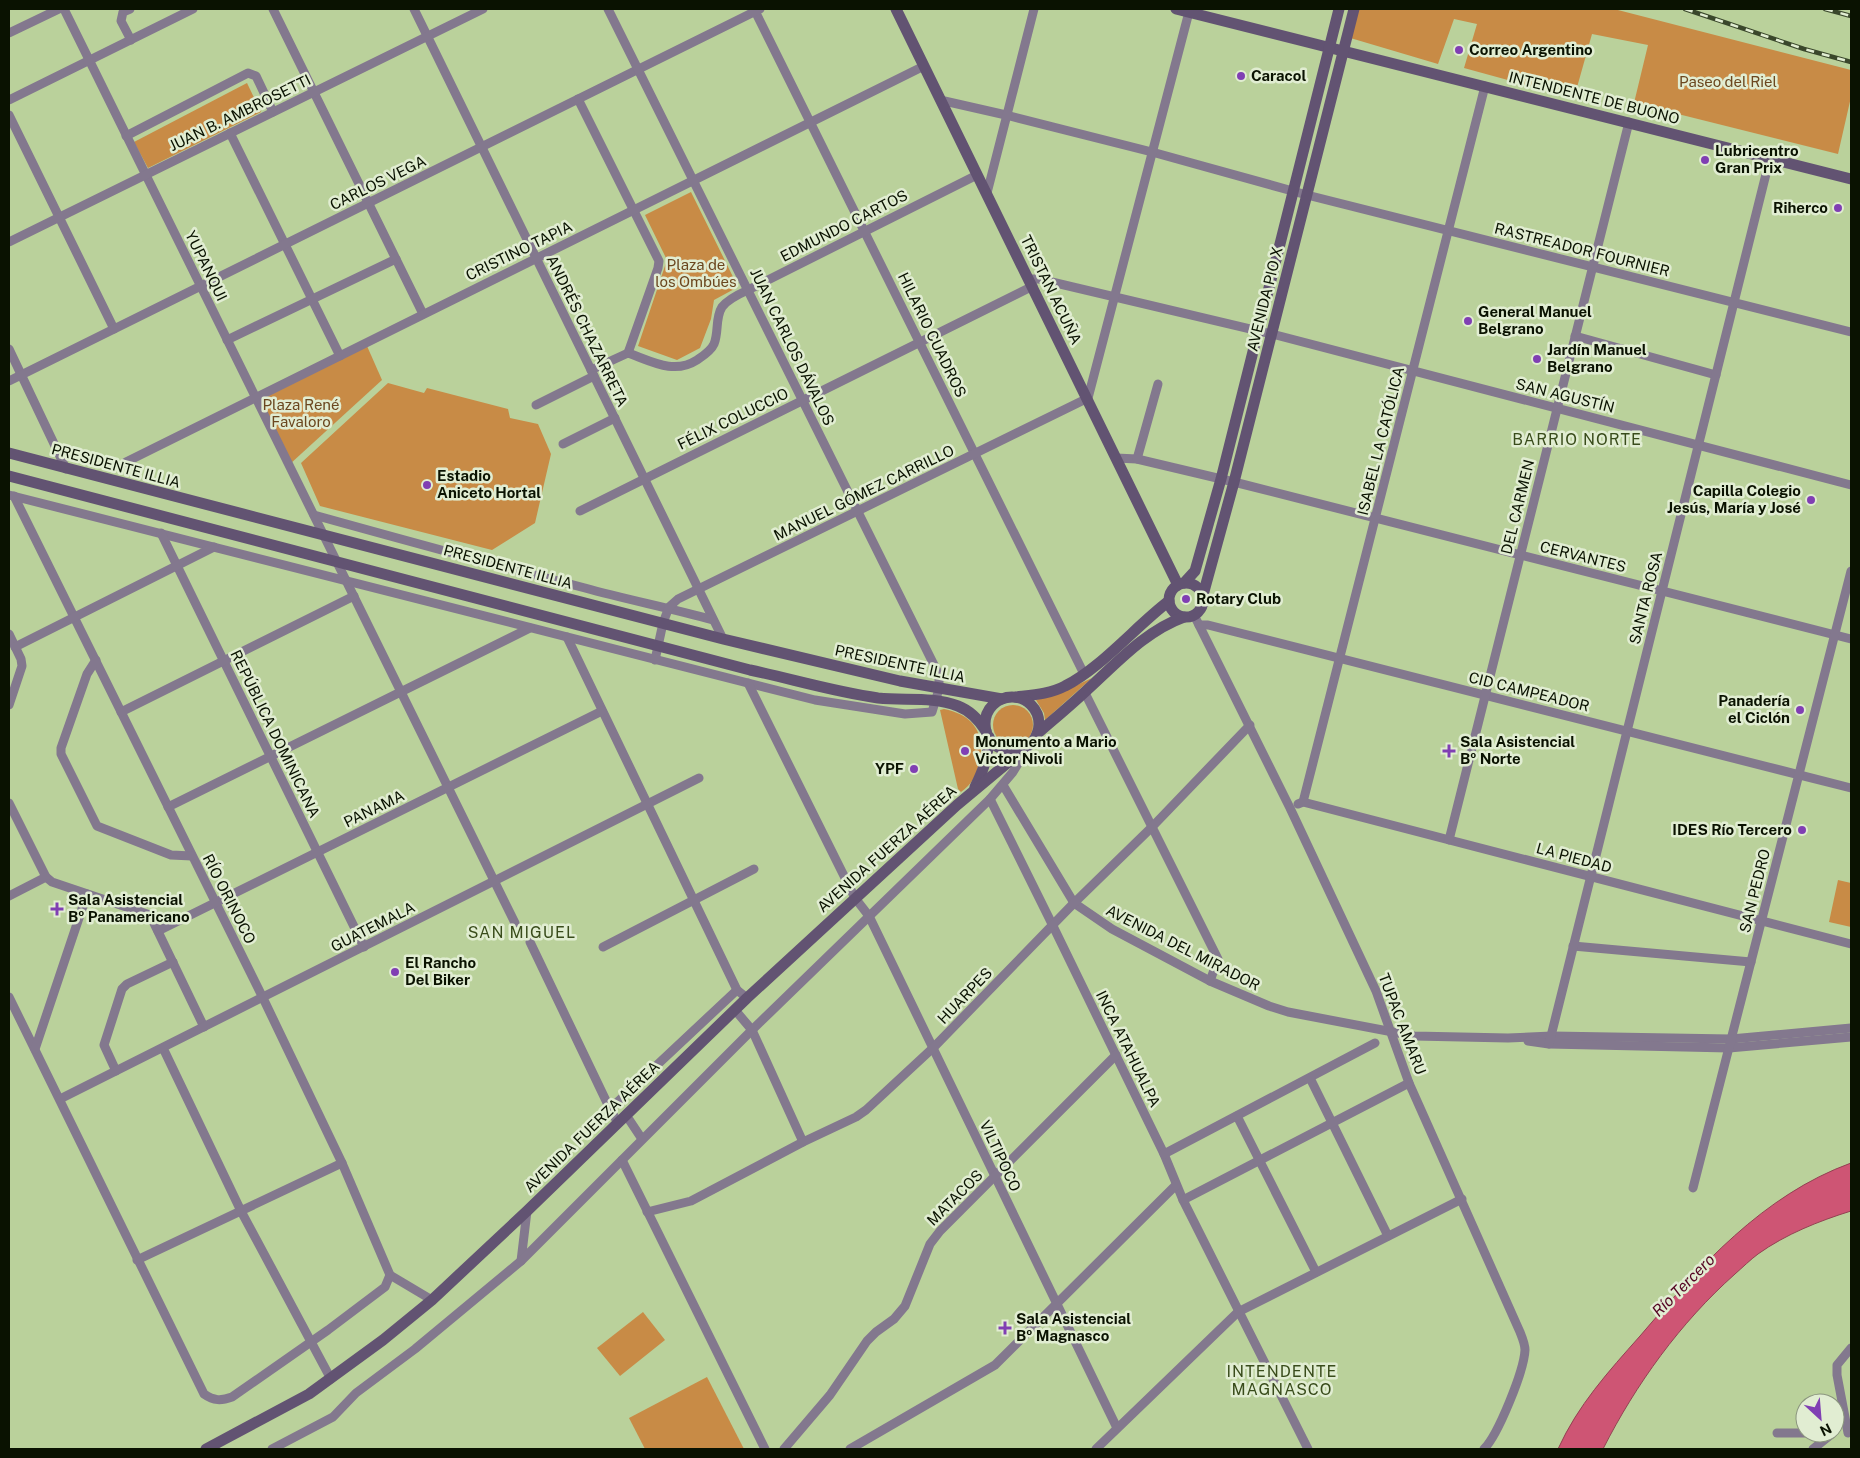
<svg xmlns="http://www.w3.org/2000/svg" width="1860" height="1458" font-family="'Public Sans',sans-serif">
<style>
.green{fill:#c88b46}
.water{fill:#ce5574;stroke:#934152}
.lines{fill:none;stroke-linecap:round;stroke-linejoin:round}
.minor{stroke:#83788e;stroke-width:9}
.secondary{stroke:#625372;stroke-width:11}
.rail-casing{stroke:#3a472b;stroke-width:4.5}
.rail{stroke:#e1edd2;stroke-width:2.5;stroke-dasharray:8;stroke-linecap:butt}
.poi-dot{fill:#803fb3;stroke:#e1edd2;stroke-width:2}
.labels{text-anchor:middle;stroke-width:5;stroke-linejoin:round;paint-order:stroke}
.poi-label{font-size:15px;font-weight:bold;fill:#0a1201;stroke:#e1edd2;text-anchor:start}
.park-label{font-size:15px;fill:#6b471f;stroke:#e1edd2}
.street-label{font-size:15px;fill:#0a1201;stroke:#e1edd2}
.neighbourhood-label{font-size:16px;letter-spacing:1px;fill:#394c1b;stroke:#e1edd2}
.water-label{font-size:16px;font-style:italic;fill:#540422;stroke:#e1edd2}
</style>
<rect width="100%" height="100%" fill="#bad19b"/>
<g class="green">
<polygon points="1354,9 1614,9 1851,70 1851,97 1838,154 1634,103 1648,45 1592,34 1574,98 1464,68 1477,24 1454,19 1438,64 1347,37"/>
<polygon points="247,83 261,112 148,168 134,142"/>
<polygon points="691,192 738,287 714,300 711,319 700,348 677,360 638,346 667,260 645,215"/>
<polygon points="367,346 382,380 290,464 259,399"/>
<polygon points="388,383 424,393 427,388 508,409 510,418 538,424 551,454 535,523 492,550 320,506 301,463"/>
<polygon points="1092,678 1045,720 1044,713 1036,700 1077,685"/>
<circle cx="1013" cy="725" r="20"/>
<path d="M 944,709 C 974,715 986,734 979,763 C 976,776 972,784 961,792 L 958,789 L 940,710 Z"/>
<polygon points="1838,880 1851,883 1851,927 1829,922"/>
<polygon points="643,1312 665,1340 620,1376 597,1348"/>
<polygon points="707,1377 744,1449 645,1449 629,1418"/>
</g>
<path class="water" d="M 1851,1163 L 1851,1211 C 1819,1221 1786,1234 1758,1254 C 1750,1260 1743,1267 1735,1274 C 1680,1323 1636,1384 1603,1449 L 1558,1449 C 1578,1405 1608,1372 1640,1336 C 1699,1267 1763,1195 1851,1163 Z"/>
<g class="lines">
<g class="minor">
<polyline points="64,9 515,923"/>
<polyline points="130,9 123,12 121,21 131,40"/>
<polyline points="273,9 423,314"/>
<polyline points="414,9 723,639"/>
<polyline points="754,9 1084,674"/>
<polyline points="9,33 59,9"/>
<polyline points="578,99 659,261 658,268 628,353"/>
<polyline points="9,100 193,9"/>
<polyline points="940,100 1006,115 1152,152 1307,195 1851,332"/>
<polyline points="9,115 114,329"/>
<polyline points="230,133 340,356"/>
<polyline points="126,136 248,73 256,76 273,112"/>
<polyline points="987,193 1034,9"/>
<polyline points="9,242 483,9"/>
<polyline points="1029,279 1039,279 1272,334 1851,485"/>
<polyline points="1575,336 1716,375"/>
<polyline points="227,340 396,259"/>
<polyline points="9,349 66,469"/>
<path d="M 591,370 L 628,353 C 651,361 674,375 697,360 C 703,356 711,351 714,344 C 719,332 715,318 722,307 C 728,299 739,294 748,290 L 977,175"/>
<polyline points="9,381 760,9"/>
<polyline points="536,405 594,376"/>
<polyline points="563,444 615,418"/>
<polyline points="1116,458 1137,459 1234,482 1851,639"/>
<polyline points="1137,459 1158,384"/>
<polyline points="126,462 924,66"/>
<polyline points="9,495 815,700 905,714 932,712 939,689 939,675 608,9"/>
<polyline points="14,496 263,998 342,1163 390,1275 432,1300"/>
<polyline points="580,511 1033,286"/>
<path d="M 314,515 C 404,540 494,565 585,588 C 628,600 671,608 713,620"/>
<polyline points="161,533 364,947"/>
<path d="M 1194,615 L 1290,808 L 1376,991 L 1409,1083 L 1520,1332 C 1522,1337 1525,1344 1525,1350 C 1524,1371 1498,1435 1484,1449"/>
<polyline points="1199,625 1208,625 1851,788"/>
<polyline points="9,634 21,659 22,666 9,705"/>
<polyline points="567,637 737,990 747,998"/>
<polyline points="15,647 214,547"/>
<polyline points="96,660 87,674 61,748 61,754 97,826 171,855 192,856"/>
<polyline points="655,660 663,623 669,607 678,599 1088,398 1189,12"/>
<polyline points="748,683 855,898 869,916 1117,1428"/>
<polyline points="1085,693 1218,959 1210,981"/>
<polyline points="121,712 354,596"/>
<polyline points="1003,785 1074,903 1112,929 1210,981 1269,1006 1288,1012 1414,1036 1508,1038 1552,1036 1731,1039 1851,1028"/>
<polyline points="990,799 1053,926 1164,1154 1183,1200 1308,1449"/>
<polyline points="1303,802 1485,86"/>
<polyline points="9,803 46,877 52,882 150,915 204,1027"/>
<polyline points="1298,804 1303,802 1851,944"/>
<polyline points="168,807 530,628"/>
<polyline points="1449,840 1629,122"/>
<polyline points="9,896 46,877"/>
<polyline points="158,931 602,711"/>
<polyline points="530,942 610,1109 618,1123"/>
<polyline points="1573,946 1751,962"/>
<polyline points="603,947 754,869"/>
<path d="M 9,997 L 204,1394 C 214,1401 221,1401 232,1397 L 328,1330 L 385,1287 L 390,1275"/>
<polyline points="735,1010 752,1030 803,1142"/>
<polyline points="1528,1041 1549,1044 1729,1048 1851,1037"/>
<polyline points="1549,1044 1770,158"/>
<polyline points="163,1048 241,1211 331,1379"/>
<polyline points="35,1049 87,894"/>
<polyline points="116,1071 104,1045 122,989 127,984 173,962"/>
<polyline points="1310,1078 1388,1236"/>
<polyline points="60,1099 699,778"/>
<polyline points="610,1109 737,990"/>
<polyline points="626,1115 642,1139"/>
<polyline points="1237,1116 1316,1272"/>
<polyline points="1164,1154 1375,1043"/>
<polyline points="622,1160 765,1449"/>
<polyline points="1693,1188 1851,571"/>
<polyline points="1183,1200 1409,1083"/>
<polyline points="647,1212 691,1201 803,1142 856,1117 866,1110 934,1047 1074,903 1152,827 1250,725"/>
<polyline points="137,1260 342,1163"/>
<polyline points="521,1261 527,1211"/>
<polyline points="1777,1433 1807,1433"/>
<polyline points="1848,1433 1837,1375 1837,1365 1851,1348"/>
<polyline points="272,1449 333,1417 356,1393 415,1349 521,1261 752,1030 990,799 1013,772 1027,749"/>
<polyline points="784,1449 830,1395 867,1341 876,1332 894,1319 905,1306 930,1244 940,1231 1116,1055"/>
<polyline points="850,1449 995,1365 1176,1185"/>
<polyline points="1096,1449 1238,1312 1462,1199"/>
<polyline points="1813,1449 1833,1433"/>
</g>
<g class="secondary">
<polyline points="896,9 1178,585"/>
<polyline points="1176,9 1851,179"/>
<polyline points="9,453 723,639 900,681 1002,699"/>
<path d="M 9,476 L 750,670 C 792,679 835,692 878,698 C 905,701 932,696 958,706 C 971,711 979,720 986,731"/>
<polyline points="1184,583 1195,571 1221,479 1339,9"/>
<circle cx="1186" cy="600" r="17"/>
<polyline points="1203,595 1234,482 1354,9"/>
<path d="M 1016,697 C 1033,695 1050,694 1065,686 C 1101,668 1136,626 1169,601"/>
<circle cx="1012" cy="724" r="27"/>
<path d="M 1037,734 C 1053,720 1070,706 1086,691 C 1116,664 1145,631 1184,617"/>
<path d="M 975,787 C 984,769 988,757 989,737"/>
<polyline points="206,1449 309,1394 383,1340 432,1300 527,1211 747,998 957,805 1029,745"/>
</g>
<g class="rail-casing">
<g id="rail">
<polyline points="1685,9 1804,49 1851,62"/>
<polyline points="1825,9 1851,16"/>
</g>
</g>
<use href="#rail" class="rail"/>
</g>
<g class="poi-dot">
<circle cx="1459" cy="50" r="5"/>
<circle cx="1241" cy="76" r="5"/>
<circle cx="1705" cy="160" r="5"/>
<circle cx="1838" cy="208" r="5"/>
<circle cx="1468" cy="321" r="5"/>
<circle cx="1537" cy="359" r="5"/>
<circle cx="427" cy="485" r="5"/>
<circle cx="1811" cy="500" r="5"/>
<circle cx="1186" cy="599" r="5"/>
<circle cx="1800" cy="710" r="5"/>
<circle cx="965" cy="751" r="5"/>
<path d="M1446.5 743.5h5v5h5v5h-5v5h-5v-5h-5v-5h5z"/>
<circle cx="914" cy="769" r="5"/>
<circle cx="1802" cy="830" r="5"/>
<path d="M54.5 901.5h5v5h5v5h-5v5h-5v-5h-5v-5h5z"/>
<circle cx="395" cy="972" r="5"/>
<path d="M1002.5 1320.5h5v5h5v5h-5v5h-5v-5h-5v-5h5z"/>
</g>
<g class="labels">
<g class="poi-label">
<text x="1469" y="55">Correo Argentino</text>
<text x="1251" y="81">Caracol</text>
<text x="1715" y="156">Lubricentro<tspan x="1715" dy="17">Gran Prix</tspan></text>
<text x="1828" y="213" text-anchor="end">Riherco</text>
<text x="1478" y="317">General Manuel<tspan x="1478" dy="17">Belgrano</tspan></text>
<text x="1547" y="355">Jardín Manuel<tspan x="1547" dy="17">Belgrano</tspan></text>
<text x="437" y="481">Estadio<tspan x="437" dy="17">Aniceto Hortal</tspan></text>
<text x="1801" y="496" text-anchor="end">Capilla Colegio<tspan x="1801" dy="17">Jesús, María y José</tspan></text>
<text x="1196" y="604">Rotary Club</text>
<text x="1790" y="706" text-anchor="end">Panadería<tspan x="1790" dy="17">el Ciclón</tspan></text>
<text x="975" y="747">Monumento a Mario<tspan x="975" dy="17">Victor Nivoli</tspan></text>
<text x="1460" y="747">Sala Asistencial<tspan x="1460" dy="17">Bº Norte</tspan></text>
<text x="904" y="774" text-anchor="end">YPF</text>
<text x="1792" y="835" text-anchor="end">IDES Río Tercero</text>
<text x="68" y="905">Sala Asistencial<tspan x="68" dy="17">Bº Panamericano</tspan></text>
<text x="405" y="968">El Rancho<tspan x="405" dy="17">Del Biker</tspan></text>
<text x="1016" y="1324">Sala Asistencial<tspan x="1016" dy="17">Bº Magnasco</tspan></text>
</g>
<g class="park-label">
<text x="1728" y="87">Paseo del Riel</text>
<text x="696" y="270">Plaza de<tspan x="696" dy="17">los Ombúes</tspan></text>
<text x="301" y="410">Plaza René<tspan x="301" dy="17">Favaloro</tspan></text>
</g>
<g class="street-label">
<text transform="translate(1594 98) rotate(14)" y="5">INTENDENTE DE BUONO</text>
<text transform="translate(240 113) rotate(-26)" y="5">JUAN B. AMBROSETTI</text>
<text transform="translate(378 183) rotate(-26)" y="5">CARLOS VEGA</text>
<text transform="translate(844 226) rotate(-27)" y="5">EDMUNDO CARTOS</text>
<text transform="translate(1582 250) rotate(14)" y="5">RASTREADOR FOURNIER</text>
<text transform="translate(519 251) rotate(-26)" y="5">CRISTINO TAPIA</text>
<text transform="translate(206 266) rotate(64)" y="5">YUPANQUI</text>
<text transform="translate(1051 290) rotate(64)" y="5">TRISTAN ACUÑA</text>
<text transform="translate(1265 299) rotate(-76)" y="5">AVENIDA PIO X</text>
<text transform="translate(587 331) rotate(64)" y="5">ANDRÉS CHAZARRETA</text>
<text transform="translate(932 335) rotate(64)" y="5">HILARIO CUADROS</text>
<text transform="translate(792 347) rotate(64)" y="5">JUAN CARLOS DÁVALOS</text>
<text transform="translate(1565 396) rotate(14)" y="5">SAN AGUSTÍN</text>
<text transform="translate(733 419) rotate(-26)" y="5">FÉLIX COLUCCIO</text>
<text transform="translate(1381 441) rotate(-76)" y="5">ISABEL LA CATÓLICA</text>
<text transform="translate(116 466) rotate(15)" y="5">PRESIDENTE ILLIA</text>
<text transform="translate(864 493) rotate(-26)" y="5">MANUEL GÓMEZ CARRILLO</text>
<text transform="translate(1518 507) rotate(-76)" y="5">DEL CARMEN</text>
<text transform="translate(1583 557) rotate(14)" y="5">CERVANTES</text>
<text transform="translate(508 567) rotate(15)" y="5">PRESIDENTE ILLIA</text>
<text transform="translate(1646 598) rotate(-76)" y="5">SANTA ROSA</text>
<text transform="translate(900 664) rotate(12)" y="5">PRESIDENTE ILLIA</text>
<text transform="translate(1529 692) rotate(14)" y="5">CID CAMPEADOR</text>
<text transform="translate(275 734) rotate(64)" y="5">REPÚBLICA DOMINICANA</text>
<text transform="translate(374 809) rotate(-26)" y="5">PANAMA</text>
<text transform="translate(887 849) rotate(-42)" y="5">AVENIDA FUERZA AÉREA</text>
<text transform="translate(1574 858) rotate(15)" y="5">LA PIEDAD</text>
<text transform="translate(1755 891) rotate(-76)" y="5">SAN PEDRO</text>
<text transform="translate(229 899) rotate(63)" y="5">RÍO ORINOCO</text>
<text transform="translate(373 927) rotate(-27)" y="5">GUATEMALA</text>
<text transform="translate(1183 948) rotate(27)" y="5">AVENIDA DEL MIRADOR</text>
<text transform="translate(965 996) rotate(-46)" y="5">HUARPES</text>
<text transform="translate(1402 1024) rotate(69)" y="5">TUPAC AMARU</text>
<text transform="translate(1128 1049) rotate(64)" y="5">INCA ATAHUALPA</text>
<text transform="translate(592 1127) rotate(-44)" y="5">AVENIDA FUERZA AÉREA</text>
<text transform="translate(1000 1156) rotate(65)" y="5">VILTIPOCO</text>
<text transform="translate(955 1198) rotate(-45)" y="5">MATACOS</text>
</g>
<g class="neighbourhood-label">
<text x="1577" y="445">BARRIO NORTE</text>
<text x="522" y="938">SAN MIGUEL</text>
<text x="1282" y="1377">INTENDENTE<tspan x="1282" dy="18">MAGNASCO</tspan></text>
</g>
<g class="water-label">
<text transform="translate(1683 1285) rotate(-45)" y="6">Río Tercero</text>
</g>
</g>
<rect width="1860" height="1458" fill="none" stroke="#0a1201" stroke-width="20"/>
<g transform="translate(1820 1418) rotate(154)"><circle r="24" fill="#e1edd2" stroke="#8b957e"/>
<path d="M0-4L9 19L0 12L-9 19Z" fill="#803fb3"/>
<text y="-8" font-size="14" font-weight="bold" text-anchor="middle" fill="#0a1201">N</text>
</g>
</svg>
